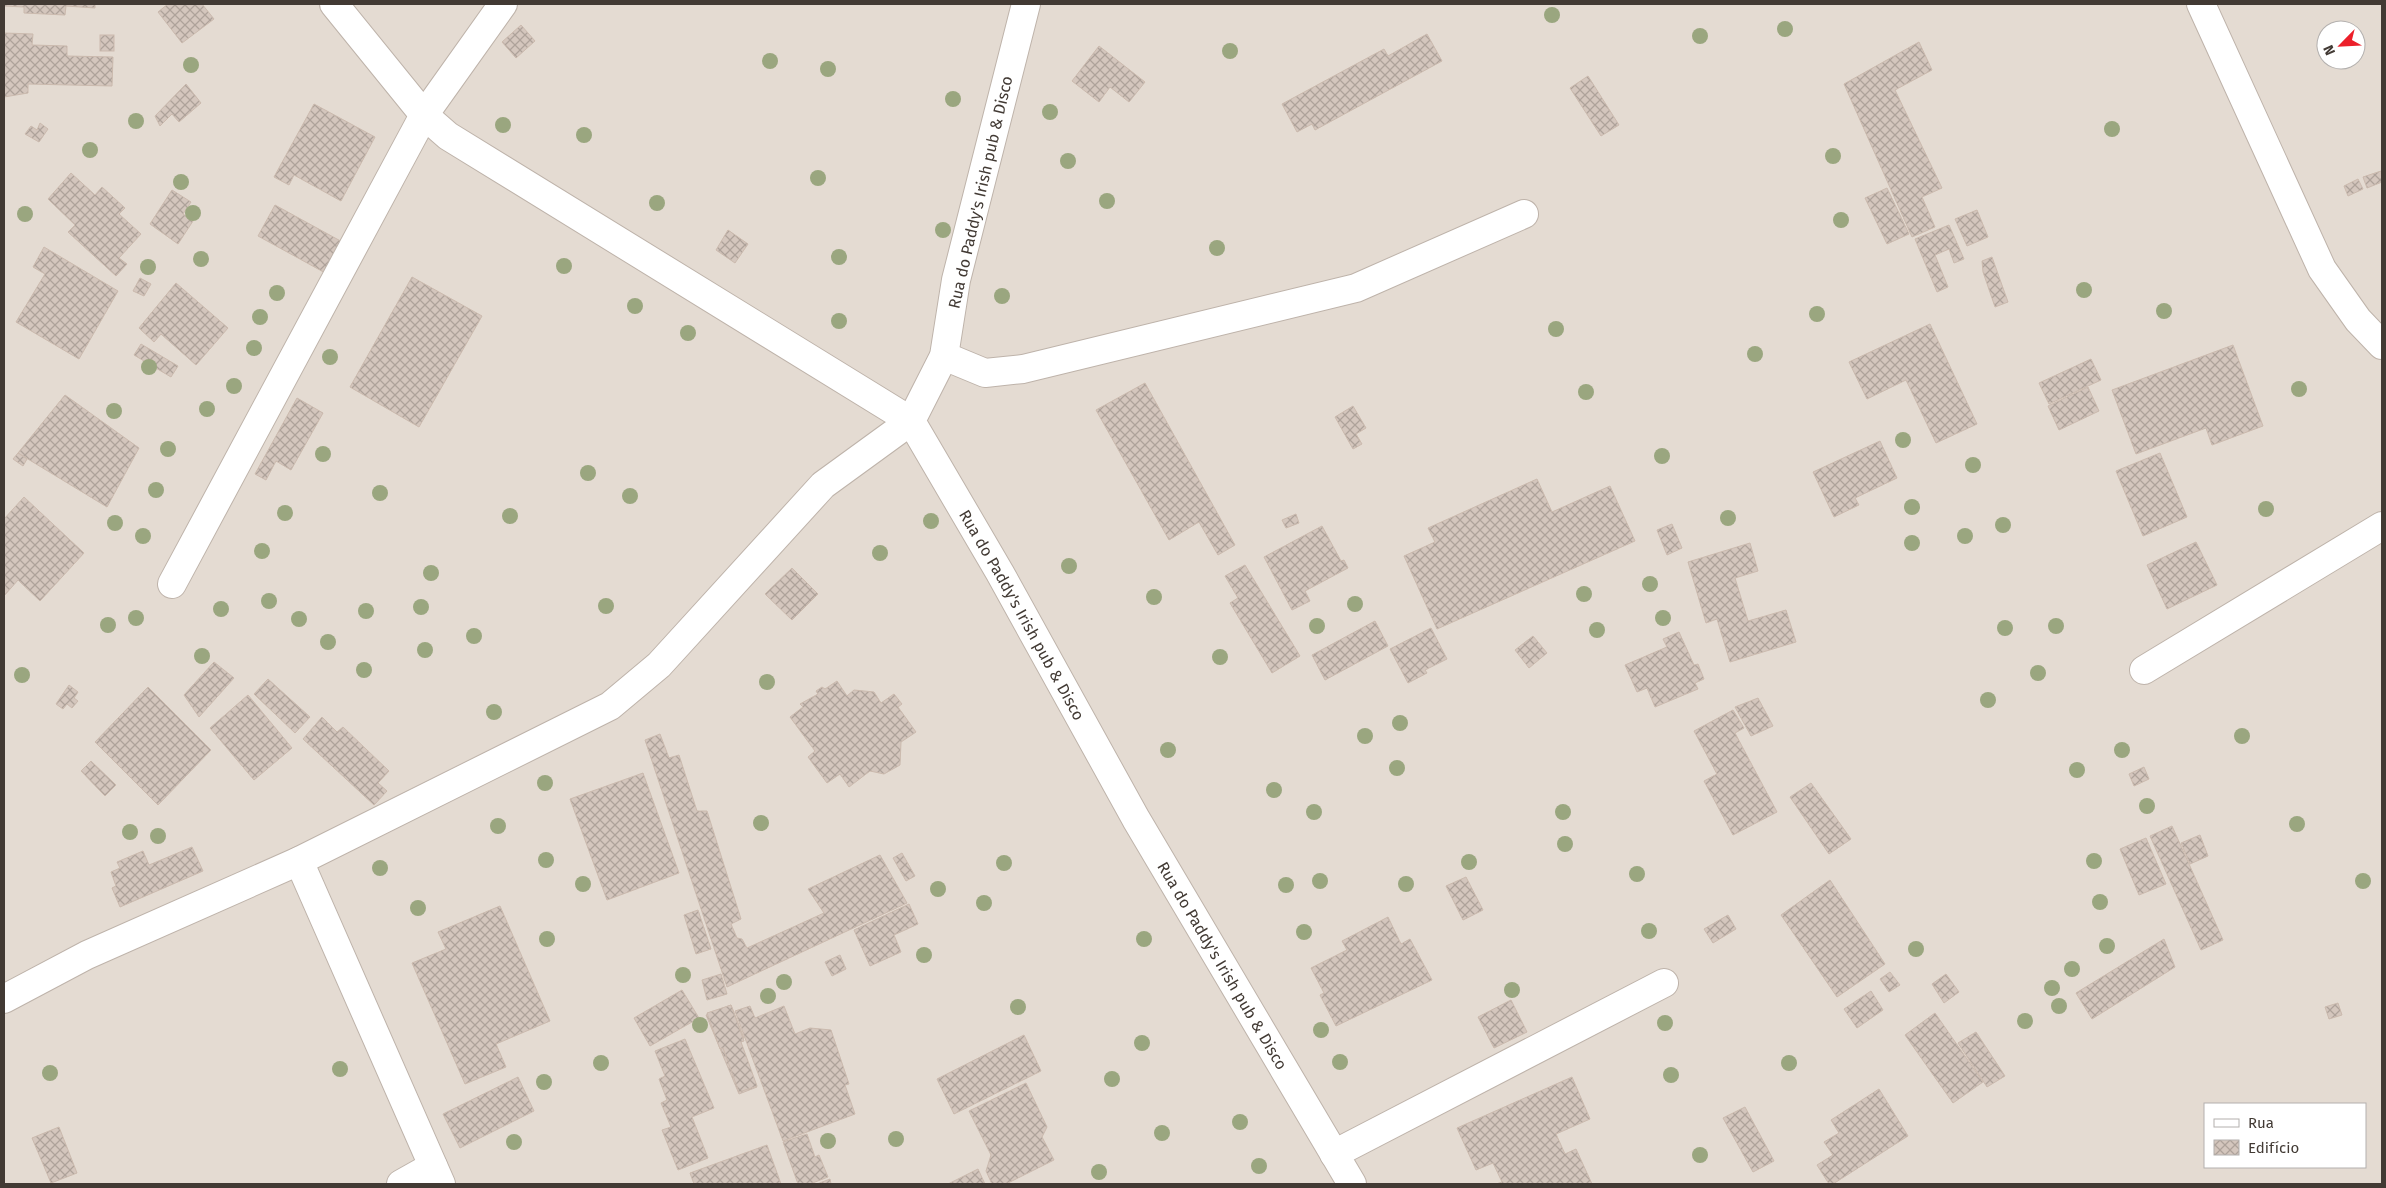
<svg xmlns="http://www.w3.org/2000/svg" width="2386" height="1188" font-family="'Fira Sans',sans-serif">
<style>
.residential{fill:#e4dbd2;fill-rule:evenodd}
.building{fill:url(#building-cross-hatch);stroke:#cbbaae}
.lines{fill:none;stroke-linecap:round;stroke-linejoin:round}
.minor-casing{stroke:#beb3aa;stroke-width:30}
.minor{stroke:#fff;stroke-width:28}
.tree{fill:#9aa67f}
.labels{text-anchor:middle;stroke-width:4;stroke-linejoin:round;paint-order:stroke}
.street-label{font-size:16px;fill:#423a34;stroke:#fff}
</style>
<defs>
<pattern id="building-cross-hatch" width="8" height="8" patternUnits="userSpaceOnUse" patternTransform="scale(1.25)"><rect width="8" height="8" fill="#d4c6bd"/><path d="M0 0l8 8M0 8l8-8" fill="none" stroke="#aea29a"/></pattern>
</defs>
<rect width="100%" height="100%" fill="#f0eae4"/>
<path class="residential" d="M 4,4 L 2382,4 L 2382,1184 L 4,1184 ZM 2326,30 L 2356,30 L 2356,60 L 2326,60 ZM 2205,1104 L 2365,1104 L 2365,1167 L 2205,1167 Z"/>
<g class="building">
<polygon points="4,4 95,4 95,8 66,6 65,15 24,13 24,7 4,6"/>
<polygon points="168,4 202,4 214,19 182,43 158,12"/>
<polygon points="521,25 535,41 516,58 502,42"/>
<polygon points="4,33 33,34 32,45 67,46 67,56 113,57 112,86 28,84 28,93 4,97"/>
<polygon points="1427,34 1442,61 1315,130 1312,124 1297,132 1282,104 1384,49 1388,56"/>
<rect x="100" y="35" width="14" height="16"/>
<polygon points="1919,42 1932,70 1895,90 1942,188 1922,197 1935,227 1912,237 1844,84"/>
<polygon points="1099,46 1145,82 1129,102 1110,87 1099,102 1072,81"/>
<polygon points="1588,76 1619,125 1601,136 1570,88"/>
<polygon points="186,84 201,103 179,122 172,114 160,126 155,116"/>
<polygon points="314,104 375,137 341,201 294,175 289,185 274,177"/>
<polygon points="40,123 48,129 39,142 25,134 31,126 37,130"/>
<polygon points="2381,171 2382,182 2367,188 2363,177"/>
<polygon points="71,173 95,195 102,187 125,208 119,214 141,234 119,258 127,264 116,276 68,232 75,225 48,199"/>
<polygon points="2358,179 2363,189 2348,196 2344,186"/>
<polygon points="1887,188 1909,234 1887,244 1865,198"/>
<polygon points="172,190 191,202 183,214 193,221 178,244 150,224"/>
<polygon points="275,205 346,244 329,275 258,236"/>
<polygon points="1977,210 1988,237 1967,246 1955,219"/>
<polygon points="1949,225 1964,259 1954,263 1949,249 1935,255 1948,287 1937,292 1915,239"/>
<polygon points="728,230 748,244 735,263 716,250"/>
<polygon points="44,247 118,291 79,359 16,322 45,274 33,267"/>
<polygon points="1992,257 2008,302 1995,307 1983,272 1982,261"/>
<polygon points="412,277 482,316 419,427 350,387"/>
<polygon points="140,278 151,284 144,296 133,291"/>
<polygon points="176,283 228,328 196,365 161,334 154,342 139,328"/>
<polygon points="1930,324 1977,424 1936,443 1906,380 1867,399 1849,362"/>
<polygon points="141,344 178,366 171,377 134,355"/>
<polygon points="2233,345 2263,426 2212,445 2206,428 2136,454 2112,390"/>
<polygon points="2091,359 2101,380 2049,404 2039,383"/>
<polygon points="1145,383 1235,545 1218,555 1199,522 1169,540 1096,410"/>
<polygon points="2088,387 2099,411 2059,430 2048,406"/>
<polygon points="65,395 139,448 107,507 18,453"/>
<polygon points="297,398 323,413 291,470 276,461 266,480 255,474"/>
<polygon points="1353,406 1366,428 1356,434 1362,444 1353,449 1335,417"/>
<polygon points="1880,441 1897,478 1855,498 1859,505 1834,517 1813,472"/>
<polygon points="18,453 27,459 23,466 13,459"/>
<polygon points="2160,453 2187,517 2143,536 2116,471"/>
<polygon points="1537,479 1552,512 1610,486 1635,541 1437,629 1404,556 1435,542 1428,528"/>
<polygon points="24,497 84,553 40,601 18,580 4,596 4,519"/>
<polygon points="1296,514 1299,523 1286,528 1282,520"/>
<polygon points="1672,524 1682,548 1667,555 1657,530"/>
<polygon points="1322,526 1341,561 1344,560 1348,568 1305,591 1310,601 1292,610 1264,557"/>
<polygon points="2196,542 2217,585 2167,609 2147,565"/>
<polygon points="1750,543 1758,571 1735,578 1748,621 1786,610 1796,642 1730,662 1717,619 1706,623 1688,562"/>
<polygon points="1245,565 1300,656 1272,673 1230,603 1238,598 1225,576"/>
<polygon points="792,568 818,594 792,620 765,594"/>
<polygon points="1375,621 1388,646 1325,680 1312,655"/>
<polygon points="1431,628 1447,659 1425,670 1427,673 1408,683 1390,649"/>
<polygon points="1679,632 1694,665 1698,664 1704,679 1695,683 1698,689 1655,707 1647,688 1637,692 1625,665 1667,647 1663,639"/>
<polygon points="1533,636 1547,653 1529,668 1515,650"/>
<polygon points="214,662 234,678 199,717 184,695"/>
<polygon points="268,679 310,717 295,733 254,694"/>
<polygon points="837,681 847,696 854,690 874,692 881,703 894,694 902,704 898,707 916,732 901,742 900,765 884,774 870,771 849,787 840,774 827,783 808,757 815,751 790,717 803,707 800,704 818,694 816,691 822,687 825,689"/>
<polygon points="69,685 78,692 74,698 78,701 72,708 67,704 63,709 56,704"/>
<polygon points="148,687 211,750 158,805 95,742"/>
<polygon points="248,695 292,748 254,780 210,728"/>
<polygon points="1758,698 1773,726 1751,736 1735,707"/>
<polygon points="1733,710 1744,728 1735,733 1777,812 1733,835 1704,781 1717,774 1694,731"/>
<polygon points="322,717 337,732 343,727 389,771 378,783 387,791 374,805 303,739"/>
<polygon points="660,734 669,758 679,755 697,811 707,811 741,919 731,924 737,938 742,939 747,948 824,913 808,889 880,855 907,903 727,987 645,740"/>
<polygon points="91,761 116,785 105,796 81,771"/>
<polygon points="2144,767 2149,779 2134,786 2129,774"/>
<polygon points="643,773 679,873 607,900 570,799"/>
<polygon points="1811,783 1851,839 1829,854 1790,797"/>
<polygon points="2172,826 2223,940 2201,950 2150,836"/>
<polygon points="2200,835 2208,856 2190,864 2181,843"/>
<polygon points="2146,838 2166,884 2139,895 2120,849"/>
<polygon points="192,847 203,871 120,907 112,888 116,886 111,872 120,868 117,862 143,851 149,865"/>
<polygon points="902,853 915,876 906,881 893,858"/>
<polygon points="1466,877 1483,910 1463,920 1446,886"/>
<polygon points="1830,880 1885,964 1837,997 1781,915"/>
<polygon points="909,904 918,924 894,935 901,952 870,966 854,930"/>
<polygon points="500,906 550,1021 496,1044 506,1067 465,1084 412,963 446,949 438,932"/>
<polygon points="698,910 711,949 696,954 684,915"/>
<polygon points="1728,915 1736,929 1713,943 1704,929"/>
<polygon points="1388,917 1401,944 1410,939 1432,980 1336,1026 1320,995 1324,993 1311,968 1347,950 1342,941"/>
<polygon points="2164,939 2175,967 2092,1019 2076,993"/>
<polygon points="840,955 846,969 832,976 825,962"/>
<polygon points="1890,972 1900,985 1889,992 1880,979"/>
<polygon points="721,974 727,994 707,1000 702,980"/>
<polygon points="1946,974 1959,992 1944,1003 1932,984"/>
<polygon points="682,990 699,1018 650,1046 634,1018"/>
<polygon points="1871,991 1883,1010 1857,1028 1844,1009"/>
<polygon points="1511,1000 1527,1032 1494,1048 1478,1017"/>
<polygon points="2338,1003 2342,1015 2329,1019 2325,1007"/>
<polygon points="731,1005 744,1038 739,1041 757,1087 739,1094 706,1015"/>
<polygon points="731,1005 744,1041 741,1042 757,1086 739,1092 723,1048 720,1049 707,1013"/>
<polygon points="750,1006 755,1018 784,1006 795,1034 810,1028 831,1030 849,1084 845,1085 855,1114 783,1141 735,1011"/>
<polygon points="1935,1013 1983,1082 1953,1103 1905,1035"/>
<polygon points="1976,1032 2005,1076 1987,1087 1958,1043"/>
<polygon points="1024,1035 1041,1071 954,1114 937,1079"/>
<polygon points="685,1039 714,1108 692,1117 708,1158 678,1170 662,1130 671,1127 661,1103 667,1100 659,1079 665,1076 655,1051"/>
<polygon points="518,1077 534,1111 460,1148 443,1114"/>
<polygon points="1572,1077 1590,1119 1556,1134 1565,1154 1576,1149 1592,1184 1496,1184 1502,1182 1493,1163 1476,1170 1457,1128"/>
<polygon points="1026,1083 1047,1127 1042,1137 1054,1160 1006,1184 992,1184 986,1171 991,1155 969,1111"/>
<polygon points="1879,1089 1908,1136 1833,1184 1829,1184 1817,1165 1833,1155 1824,1142 1839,1133 1831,1120"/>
<polygon points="1745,1107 1774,1161 1753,1172 1723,1118"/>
<polygon points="59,1127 77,1173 51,1183 32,1138"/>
<polygon points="807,1134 815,1157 819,1155 828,1177 810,1184 798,1184 783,1142"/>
<polygon points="767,1145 781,1184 694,1184 690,1173"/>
<polygon points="978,1169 985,1184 948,1184"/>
<polygon points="830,1179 831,1184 817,1184"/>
</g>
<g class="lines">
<g class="minor-casing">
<g id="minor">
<path id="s1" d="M 1026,4 L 956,280 L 944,356 L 911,421 L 1000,573 L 1136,819 L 1352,1184"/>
<polyline points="2201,4 2322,269 2358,320 2382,345"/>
<polyline points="944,356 985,373 1023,369 1356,288 1524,214"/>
<polyline points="172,584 424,115 503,4"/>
<polyline points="2144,670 2382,526"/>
<polyline points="299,861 441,1184"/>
<polyline points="4,999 87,955 299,861 610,706 659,665 823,485 911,421 448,136 424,115 334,4"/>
<polyline points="1334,1154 1664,983"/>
<polyline points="401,1184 433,1166"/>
</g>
</g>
<use href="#minor" class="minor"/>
</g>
<g class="tree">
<circle cx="1552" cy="15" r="8"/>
<circle cx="1785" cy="29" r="8"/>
<circle cx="1700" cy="36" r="8"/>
<circle cx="1230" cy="51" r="8"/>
<circle cx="770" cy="61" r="8"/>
<circle cx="191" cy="65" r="8"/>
<circle cx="828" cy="69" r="8"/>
<circle cx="953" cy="99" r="8"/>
<circle cx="1050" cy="112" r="8"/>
<circle cx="136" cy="121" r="8"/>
<circle cx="503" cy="125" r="8"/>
<circle cx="2112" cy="129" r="8"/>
<circle cx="584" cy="135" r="8"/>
<circle cx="90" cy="150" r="8"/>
<circle cx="1833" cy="156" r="8"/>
<circle cx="1068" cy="161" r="8"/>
<circle cx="818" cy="178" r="8"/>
<circle cx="181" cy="182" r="8"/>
<circle cx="1107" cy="201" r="8"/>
<circle cx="657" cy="203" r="8"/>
<circle cx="193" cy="213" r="8"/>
<circle cx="25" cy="214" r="8"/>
<circle cx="1841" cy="220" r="8"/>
<circle cx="943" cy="230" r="8"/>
<circle cx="1217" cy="248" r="8"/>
<circle cx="839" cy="257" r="8"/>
<circle cx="201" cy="259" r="8"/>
<circle cx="564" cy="266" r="8"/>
<circle cx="148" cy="267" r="8"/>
<circle cx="2084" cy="290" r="8"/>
<circle cx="277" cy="293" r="8"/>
<circle cx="1002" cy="296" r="8"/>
<circle cx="635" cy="306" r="8"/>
<circle cx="2164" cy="311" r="8"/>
<circle cx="1817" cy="314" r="8"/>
<circle cx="260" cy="317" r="8"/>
<circle cx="839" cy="321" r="8"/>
<circle cx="1556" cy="329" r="8"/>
<circle cx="688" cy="333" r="8"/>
<circle cx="254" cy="348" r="8"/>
<circle cx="1755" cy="354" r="8"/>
<circle cx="330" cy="357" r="8"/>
<circle cx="149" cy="367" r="8"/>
<circle cx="234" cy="386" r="8"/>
<circle cx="2299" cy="389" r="8"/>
<circle cx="1586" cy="392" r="8"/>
<circle cx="207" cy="409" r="8"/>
<circle cx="114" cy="411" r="8"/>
<circle cx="1903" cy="440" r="8"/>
<circle cx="168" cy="449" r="8"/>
<circle cx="323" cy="454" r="8"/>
<circle cx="1662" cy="456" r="8"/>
<circle cx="1973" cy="465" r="8"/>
<circle cx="588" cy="473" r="8"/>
<circle cx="156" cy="490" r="8"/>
<circle cx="380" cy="493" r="8"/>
<circle cx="630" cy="496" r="8"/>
<circle cx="1912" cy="507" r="8"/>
<circle cx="2266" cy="509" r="8"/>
<circle cx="285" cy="513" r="8"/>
<circle cx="510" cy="516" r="8"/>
<circle cx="1728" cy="518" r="8"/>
<circle cx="931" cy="521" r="8"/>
<circle cx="115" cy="523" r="8"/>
<circle cx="2003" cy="525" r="8"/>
<circle cx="143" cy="536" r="8"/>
<circle cx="1965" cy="536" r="8"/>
<circle cx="1912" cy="543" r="8"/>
<circle cx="262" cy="551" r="8"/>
<circle cx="880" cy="553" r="8"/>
<circle cx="1069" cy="566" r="8"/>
<circle cx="431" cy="573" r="8"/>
<circle cx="1650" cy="584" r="8"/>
<circle cx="1584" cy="594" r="8"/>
<circle cx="1154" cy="597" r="8"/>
<circle cx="269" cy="601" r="8"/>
<circle cx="1355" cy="604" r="8"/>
<circle cx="606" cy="606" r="8"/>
<circle cx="421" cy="607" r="8"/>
<circle cx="221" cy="609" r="8"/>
<circle cx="366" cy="611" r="8"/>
<circle cx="136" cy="618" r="8"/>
<circle cx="1663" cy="618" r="8"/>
<circle cx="299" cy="619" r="8"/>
<circle cx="108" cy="625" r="8"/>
<circle cx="1317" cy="626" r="8"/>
<circle cx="2056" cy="626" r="8"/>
<circle cx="2005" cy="628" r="8"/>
<circle cx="1597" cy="630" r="8"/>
<circle cx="474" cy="636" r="8"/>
<circle cx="328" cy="642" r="8"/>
<circle cx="425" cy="650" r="8"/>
<circle cx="202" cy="656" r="8"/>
<circle cx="1220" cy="657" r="8"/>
<circle cx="364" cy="670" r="8"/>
<circle cx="2038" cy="673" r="8"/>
<circle cx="22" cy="675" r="8"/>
<circle cx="767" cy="682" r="8"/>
<circle cx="1988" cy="700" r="8"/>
<circle cx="494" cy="712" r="8"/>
<circle cx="1400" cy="723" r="8"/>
<circle cx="1365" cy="736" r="8"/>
<circle cx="2242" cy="736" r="8"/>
<circle cx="1168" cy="750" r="8"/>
<circle cx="2122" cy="750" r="8"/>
<circle cx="1397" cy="768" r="8"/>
<circle cx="2077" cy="770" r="8"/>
<circle cx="545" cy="783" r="8"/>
<circle cx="1274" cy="790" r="8"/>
<circle cx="2147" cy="806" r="8"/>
<circle cx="1314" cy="812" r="8"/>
<circle cx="1563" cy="812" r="8"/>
<circle cx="761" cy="823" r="8"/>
<circle cx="2297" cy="824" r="8"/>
<circle cx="498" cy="826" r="8"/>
<circle cx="130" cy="832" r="8"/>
<circle cx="158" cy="836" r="8"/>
<circle cx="1565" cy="844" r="8"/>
<circle cx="546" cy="860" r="8"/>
<circle cx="2094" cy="861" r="8"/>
<circle cx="1469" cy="862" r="8"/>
<circle cx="1004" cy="863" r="8"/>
<circle cx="380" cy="868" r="8"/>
<circle cx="1637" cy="874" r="8"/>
<circle cx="1320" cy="881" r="8"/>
<circle cx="2363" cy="881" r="8"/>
<circle cx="583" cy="884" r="8"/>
<circle cx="1406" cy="884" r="8"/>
<circle cx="1286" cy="885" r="8"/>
<circle cx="938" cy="889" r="8"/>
<circle cx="2100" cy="902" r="8"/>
<circle cx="984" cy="903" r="8"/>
<circle cx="418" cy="908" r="8"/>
<circle cx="1649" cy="931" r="8"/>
<circle cx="1304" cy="932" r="8"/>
<circle cx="547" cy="939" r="8"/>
<circle cx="1144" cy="939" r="8"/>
<circle cx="2107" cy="946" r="8"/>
<circle cx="1916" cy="949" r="8"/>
<circle cx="924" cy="955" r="8"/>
<circle cx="2072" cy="969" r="8"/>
<circle cx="683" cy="975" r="8"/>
<circle cx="784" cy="982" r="8"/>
<circle cx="2052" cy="988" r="8"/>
<circle cx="1512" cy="990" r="8"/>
<circle cx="768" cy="996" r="8"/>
<circle cx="2059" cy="1006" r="8"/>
<circle cx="1018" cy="1007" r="8"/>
<circle cx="2025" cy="1021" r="8"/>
<circle cx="1665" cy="1023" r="8"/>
<circle cx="700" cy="1025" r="8"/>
<circle cx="1321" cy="1030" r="8"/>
<circle cx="1142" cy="1043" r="8"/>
<circle cx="1340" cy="1062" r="8"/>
<circle cx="601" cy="1063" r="8"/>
<circle cx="1789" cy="1063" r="8"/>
<circle cx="340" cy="1069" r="8"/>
<circle cx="50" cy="1073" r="8"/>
<circle cx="1671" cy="1075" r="8"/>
<circle cx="1112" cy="1079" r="8"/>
<circle cx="544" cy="1082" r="8"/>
<circle cx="1240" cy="1122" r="8"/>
<circle cx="1162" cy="1133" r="8"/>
<circle cx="896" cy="1139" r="8"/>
<circle cx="828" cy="1141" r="8"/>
<circle cx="514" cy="1142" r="8"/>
<circle cx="1700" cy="1155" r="8"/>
<circle cx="1259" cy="1166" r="8"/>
<circle cx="1099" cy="1172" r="8"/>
</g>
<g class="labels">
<g class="street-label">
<text transform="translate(980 192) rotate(-77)" y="6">Rua do Paddy's Irish pub &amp; Disco</text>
<text dy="6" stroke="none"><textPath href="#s1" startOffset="658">Rua do Paddy's Irish pub &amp; Disco</textPath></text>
<text dy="6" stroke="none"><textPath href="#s1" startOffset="1062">Rua do Paddy's Irish pub &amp; Disco</textPath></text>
</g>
</g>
<rect width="2386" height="1188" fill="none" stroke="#423a34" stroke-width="10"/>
<rect x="2204" y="1103" width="162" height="65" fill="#ffffff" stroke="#b3b0ae"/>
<rect x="2214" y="1119" width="25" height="8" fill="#ffffff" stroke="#b3b0ae"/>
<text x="2248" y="1128" font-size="15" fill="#423a34">Rua</text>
<rect x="2214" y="1140" width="25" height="15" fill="url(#building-cross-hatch)" stroke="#b3b0ae"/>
<text x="2248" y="1153" font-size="15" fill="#423a34">Edifício</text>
<g transform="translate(2341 45) rotate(246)"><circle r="24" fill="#ffffff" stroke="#b3b0ae"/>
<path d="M0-4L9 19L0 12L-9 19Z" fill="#ec1f2a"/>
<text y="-8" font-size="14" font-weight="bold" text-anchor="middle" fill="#423a34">N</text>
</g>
</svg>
